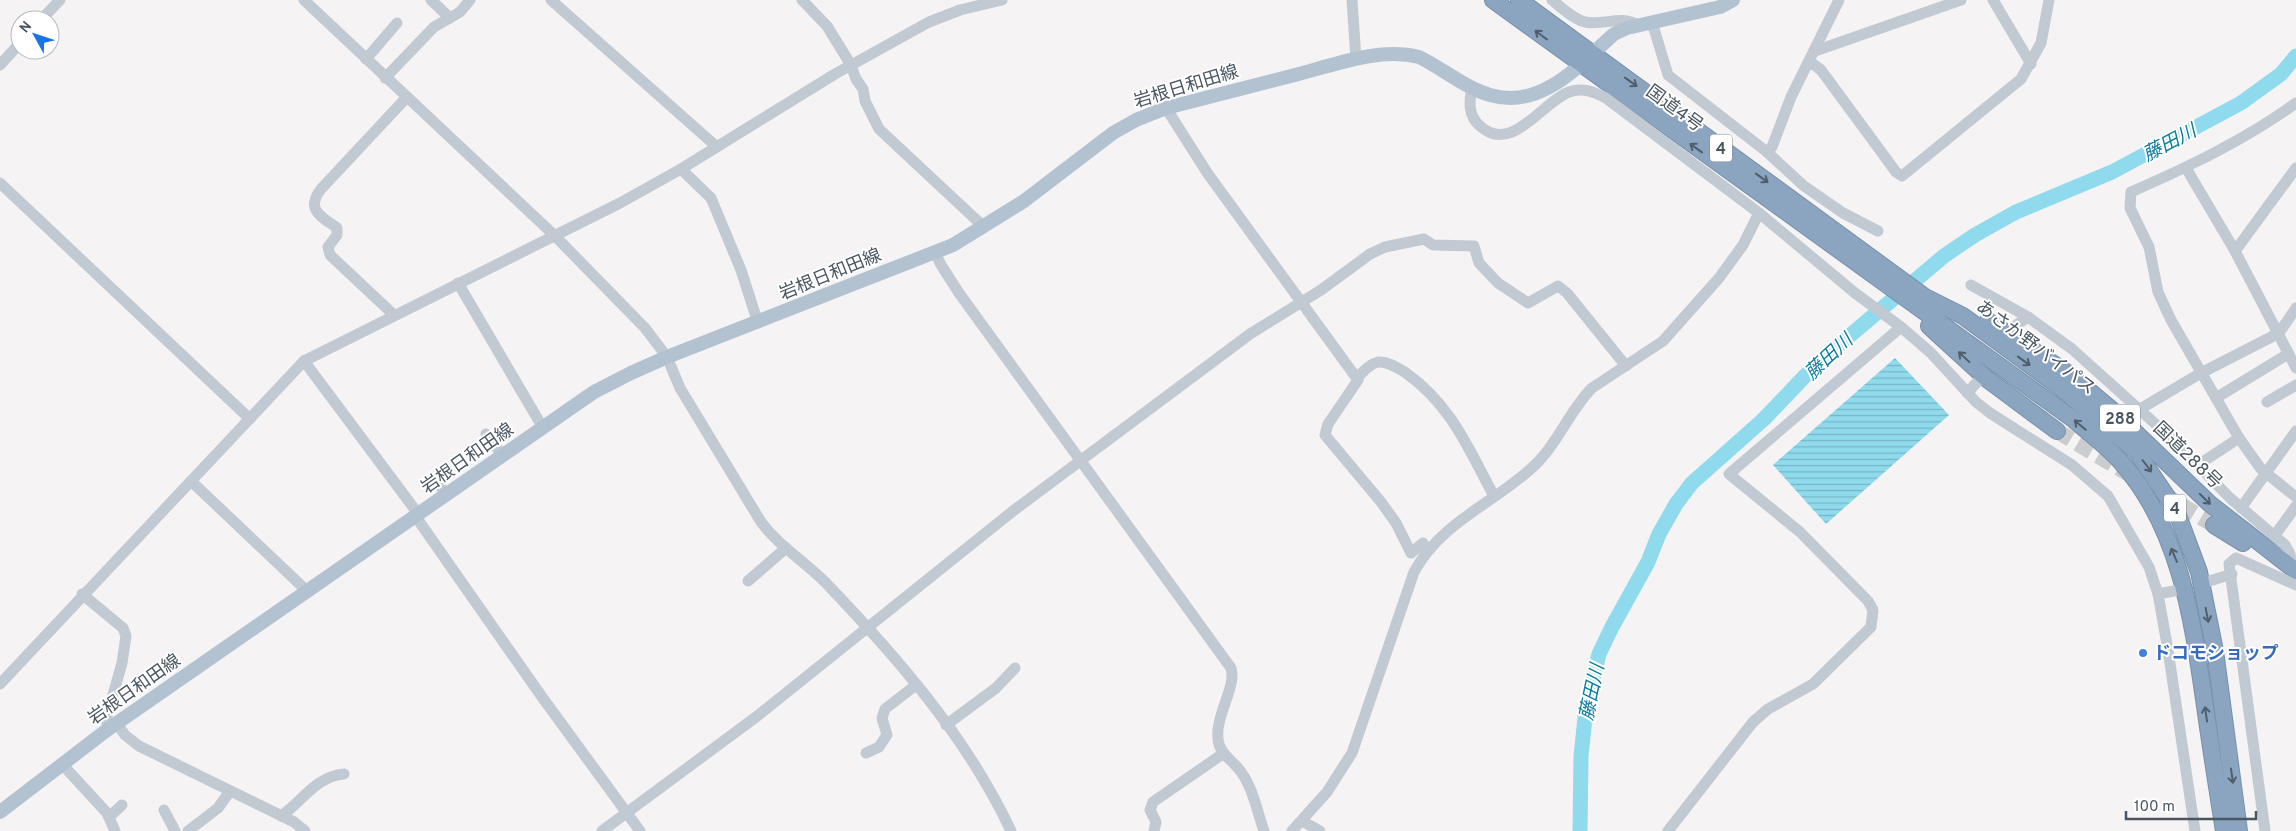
<svg xmlns="http://www.w3.org/2000/svg" width="2296" height="831" font-family="Overpass,'Noto Sans JP',sans-serif">
<style>
.water{fill:url(#water-rules)}
.lines{fill:none;stroke-linecap:round;stroke-linejoin:round}
.river{stroke:#90daee;stroke-width:15}
.highway-tunnel{stroke:#caccce;stroke-width:16;stroke-dasharray:16 8;stroke-linecap:butt}
.highway-casing{stroke:#7690ad;stroke-width:18}
.minor{stroke:#c1cad2;stroke-width:11}
.major{stroke:#b3c2d1;stroke-width:14}
.highway{stroke:#8ba5c1;stroke-width:16}
.oneway{stroke:#505e6b}
.shop-dot{fill:#3f7fe0;stroke:#fff;stroke-width:2}
.labels{text-anchor:middle;stroke-width:4;stroke-linejoin:round;paint-order:stroke}
.shield{fill:#fff;stroke:#808990;stroke-width:1}
.shield-label{font-size:16px;font-weight:bold;fill:#4a5661}
.street-label{font-size:18px;fill:#4a5661;stroke:#fff}
.shop-label{font-size:18px;font-weight:bold;fill:#366cbe;stroke:#fff;text-anchor:start}
.water-label{font-size:19px;font-style:italic;fill:#0c7c9b;stroke:#fff}
</style>
<defs>
<pattern id="water-rules" width="6" height="5" patternUnits="userSpaceOnUse" patternTransform="scale(1.25)"><rect width="6" height="5" fill="#90daee"/><path d="M0 2.5h6" fill="none" stroke="#78b4c4"/></pattern>
</defs>
<rect width="100%" height="100%" fill="#f5f3f3"/>
<polygon class="water" points="1895,358 1949,415 1826,524 1773,465"/>
<g class="lines">
<polyline class="river" points="1580,831 1581,756 1586,708 1599,654 1612,627 1648,562 1659,534 1676,504 1692,483 1764,419 1805,376 1847,338 1944,256 1975,235 2016,212 2112,172 2241,103 2281,74 2296,56"/>
<polyline class="highway-tunnel" points="2057,431 2214,525"/>
<g class="highway-casing">
<g id="highway">
<path d="M 1493,0 L 2073,419 C 2089,433 2107,446 2121,462 C 2179,527 2192,616 2204,699 C 2210,743 2217,787 2224,831"/>
<polyline points="1519,0 1925,297 1963,316 2061,388 2136,451 2176,510 2199,572 2215,651 2239,831"/>
<polyline points="1988,321 2069,374 2113,411 2210,504 2296,571"/>
<polyline points="1929,326 1987,379 2057,431"/>
<polyline points="2214,525 2243,543"/>
</g>
</g>
<g class="minor">
<path d="M 304,0 L 554,235 L 645,328 L 667,357 L 680,388 L 761,522 C 779,546 804,561 825,582 C 896,656 967,737 1011,831"/>
<polyline points="431,0 450,18"/>
<polyline points="551,0 717,147"/>
<polyline points="802,0 827,26 851,65 856,79 863,89 865,101 879,129 984,227"/>
<polyline points="1352,0 1356,59"/>
<path d="M 1552,0 C 1562,8 1573,19 1585,22 C 1604,26 1622,14 1639,26"/>
<polyline points="1993,0 2031,64"/>
<polyline points="41,20 60,0"/>
<polyline points="1652,22 1668,75 1767,152 1804,186 1843,213 1878,231"/>
<polyline points="1815,51 1961,0"/>
<polyline points="366,59 397,23"/>
<polyline points="1809,61 1821,70 1896,172 1902,176 2021,79 2041,43 2049,0"/>
<polyline points="0,65 20,43"/>
<polyline points="385,78 434,27 460,12 470,0"/>
<path d="M 1472,87 C 1469,101 1468,116 1480,126 C 1512,155 1542,102 1569,92 C 1583,87 1594,92 1606,98 L 1759,213 L 1855,293 L 1901,327 L 1931,353 L 1976,402 L 1990,413 L 2072,465 L 2108,496 L 2149,567 L 2158,594 L 2168,650 L 2195,831"/>
<path d="M 2296,103 C 2245,140 2188,167 2131,192 L 2130,208 L 2149,247 L 2158,292 L 2171,320 L 2239,438 L 2261,469 L 2296,497"/>
<polyline points="1166,108 1208,174 1358,380 1328,424 1325,435 1381,502 1396,523 1411,553 1423,543 1427,550"/>
<polyline points="1767,152 1772,147 1791,97 1839,0"/>
<polyline points="2186,168 2235,251 2296,368"/>
<polyline points="681,169 711,198 741,270 758,323"/>
<polyline points="0,183 250,419"/>
<polyline points="2235,251 2296,168"/>
<path d="M 935,252 L 941,265 L 959,293 L 1231,668 C 1237,686 1215,716 1218,739 C 1219,752 1229,758 1237,767 C 1252,783 1257,811 1264,831"/>
<polyline points="458,283 543,428"/>
<polyline points="1971,285 2028,317 2072,349 2170,437 2230,498 2285,545 2290,554 2292,568"/>
<path d="M 394,315 L 330,255 L 328,247 L 337,235 L 337,228 C 321,216 305,210 321,189 L 407,97"/>
<polyline points="2012,328 2028,317"/>
<polyline points="304,361 419,515"/>
<path d="M 1357,378 C 1363,372 1369,364 1378,362 C 1388,361 1398,368 1406,373 C 1452,406 1468,448 1494,496"/>
<polyline points="1967,393 1980,379"/>
<polyline points="2216,398 2288,354"/>
<polyline points="2267,402 2296,385"/>
<polyline points="2140,409 2201,373 2279,333 2296,308"/>
<polyline points="486,434 503,456"/>
<polyline points="2198,465 2239,438"/>
<polyline points="436,479 446,496"/>
<polyline points="191,481 308,592"/>
<polyline points="2241,508 2296,431"/>
<polyline points="416,517 542,697 640,831"/>
<polyline points="2275,535 2296,506"/>
<polyline points="748,581 786,548"/>
<polyline points="2203,583 2232,574"/>
<polyline points="82,594 123,628 126,636 122,663 107,716 107,730"/>
<polyline points="2158,594 2174,591"/>
<polyline points="0,684 304,361 620,203 681,169 835,74 929,22 960,10 1002,0"/>
<polyline points="117,724 125,735 139,746 294,822 305,831"/>
<polyline points="946,725 996,688 1015,668"/>
<polyline points="866,753 879,747 887,735 882,718 885,709 916,685"/>
<polyline points="62,764 107,813 115,831"/>
<polyline points="164,810 175,831"/>
<path d="M 281,816 C 302,802 316,776 344,774"/>
<polyline points="109,817 122,805"/>
<polyline points="1302,821 1320,831"/>
<polyline points="188,831 218,808 230,791"/>
<polyline points="602,831 756,717 1013,511 1250,334 1321,290 1370,254 1385,247 1424,239 1433,245 1474,246 1479,263 1498,283 1528,303 1558,286 1567,293 1626,366"/>
<polyline points="1154,831 1156,822 1150,810 1153,802 1224,753"/>
<path d="M 1292,831 L 1327,792 L 1352,753 L 1414,572 C 1442,520 1498,502 1537,463 C 1559,441 1570,410 1592,388 L 1663,341 L 1719,278 L 1743,245 L 1759,213"/>
<polyline points="1668,831 1753,722 1768,709 1813,684 1871,627 1873,610 1868,601 1800,532 1729,474 1901,327"/>
<polyline points="2265,831 2229,564 2236,558 2296,585"/>
</g>
<path class="major" d="M 0,812 L 107,730 L 594,392 L 631,373 L 667,357 L 953,245 L 1024,201 L 1113,133 L 1136,120 L 1166,108 C 1209,97 1252,86 1295,75 C 1334,65 1379,47 1419,57 C 1442,68 1465,88 1490,95 C 1542,110 1579,65 1614,34 L 1627,28 L 1720,7 L 1733,0"/>
<use href="#highway" class="highway"/>
</g>
<defs><path id="oneway-shaft" d="M-6 0H5M1.5-3L5.5 0L1.5 3" fill="none" stroke-width="1.6" stroke-linecap="round" stroke-linejoin="round" transform="scale(1.25)"/></defs>
<g class="oneway">
<use href="#oneway-shaft" transform="translate(1541 35) rotate(-143)"/>
<use href="#oneway-shaft" transform="translate(1631 82) rotate(36)"/>
<use href="#oneway-shaft" transform="translate(1696 148) rotate(-144)"/>
<use href="#oneway-shaft" transform="translate(1762 178) rotate(36)"/>
<use href="#oneway-shaft" transform="translate(1964 357) rotate(-137)"/>
<use href="#oneway-shaft" transform="translate(2024 361) rotate(36)"/>
<use href="#oneway-shaft" transform="translate(2080 425) rotate(-140)"/>
<use href="#oneway-shaft" transform="translate(2147 466) rotate(53)"/>
<use href="#oneway-shaft" transform="translate(2205 499) rotate(45)"/>
<use href="#oneway-shaft" transform="translate(2174 555) rotate(-113)"/>
<use href="#oneway-shaft" transform="translate(2207 615) rotate(79)"/>
<use href="#oneway-shaft" transform="translate(2206 714) rotate(-98)"/>
<use href="#oneway-shaft" transform="translate(2232 776) rotate(82)"/>
</g>
<circle class="shop-dot" cx="2143" cy="653" r="5"/>
<g class="labels">
<g class="shield">
<rect x="1710" y="134.5" width="22" height="27" rx="4"/>
<rect x="2100" y="404.5" width="40" height="27" rx="4"/>
<rect x="2164" y="494.5" width="22" height="27" rx="4"/>
</g>
<g class="shield-label">
<text x="1721" y="154">4</text>
<text x="2120" y="424">288</text>
<text x="2175" y="514">4</text>
</g>
<g class="street-label">
<text transform="translate(1186 86) rotate(-17)" y="6">岩根日和田線</text>
<text transform="translate(1675 108) rotate(36)" y="6">国道4号</text>
<text transform="translate(830 274) rotate(-22)" y="6">岩根日和田線</text>
<text transform="translate(2036 347) rotate(37)" y="6">あさか野バイパス</text>
<text transform="translate(2188 455) rotate(44)" y="6">国道288号</text>
<text transform="translate(467 458) rotate(-35)" y="6">岩根日和田線</text>
<text transform="translate(134 689) rotate(-35)" y="6">岩根日和田線</text>
</g>
<g class="shop-label">
<text x="2153" y="659">ドコモショップ</text>
</g>
<g class="water-label">
<text transform="translate(2169 142) rotate(-28)" y="7">藤田川</text>
<text transform="translate(1828 356) rotate(-43)" y="7">藤田川</text>
<text transform="translate(1591 692) rotate(-78)" y="7">藤田川</text>
</g>
</g>
<g transform="translate(35 35) rotate(310)"><circle r="24" fill="#ffffff" stroke="#b7bbc0"/>
<path d="M0-4L9 19L0 12L-9 19Z" fill="#1a73e8"/>
<text y="-8" font-size="14" font-weight="bold" text-anchor="middle" fill="#4a5661">N</text>
</g>
<path d="M2126 811v8h130v-8" fill="none" stroke="#4a5661" stroke-width="2.5"/>
<text x="2134" y="811" font-size="15" fill="#4a5661" stroke="#ffffff" stroke-width="4" paint-order="stroke">100 m</text>
</svg>
